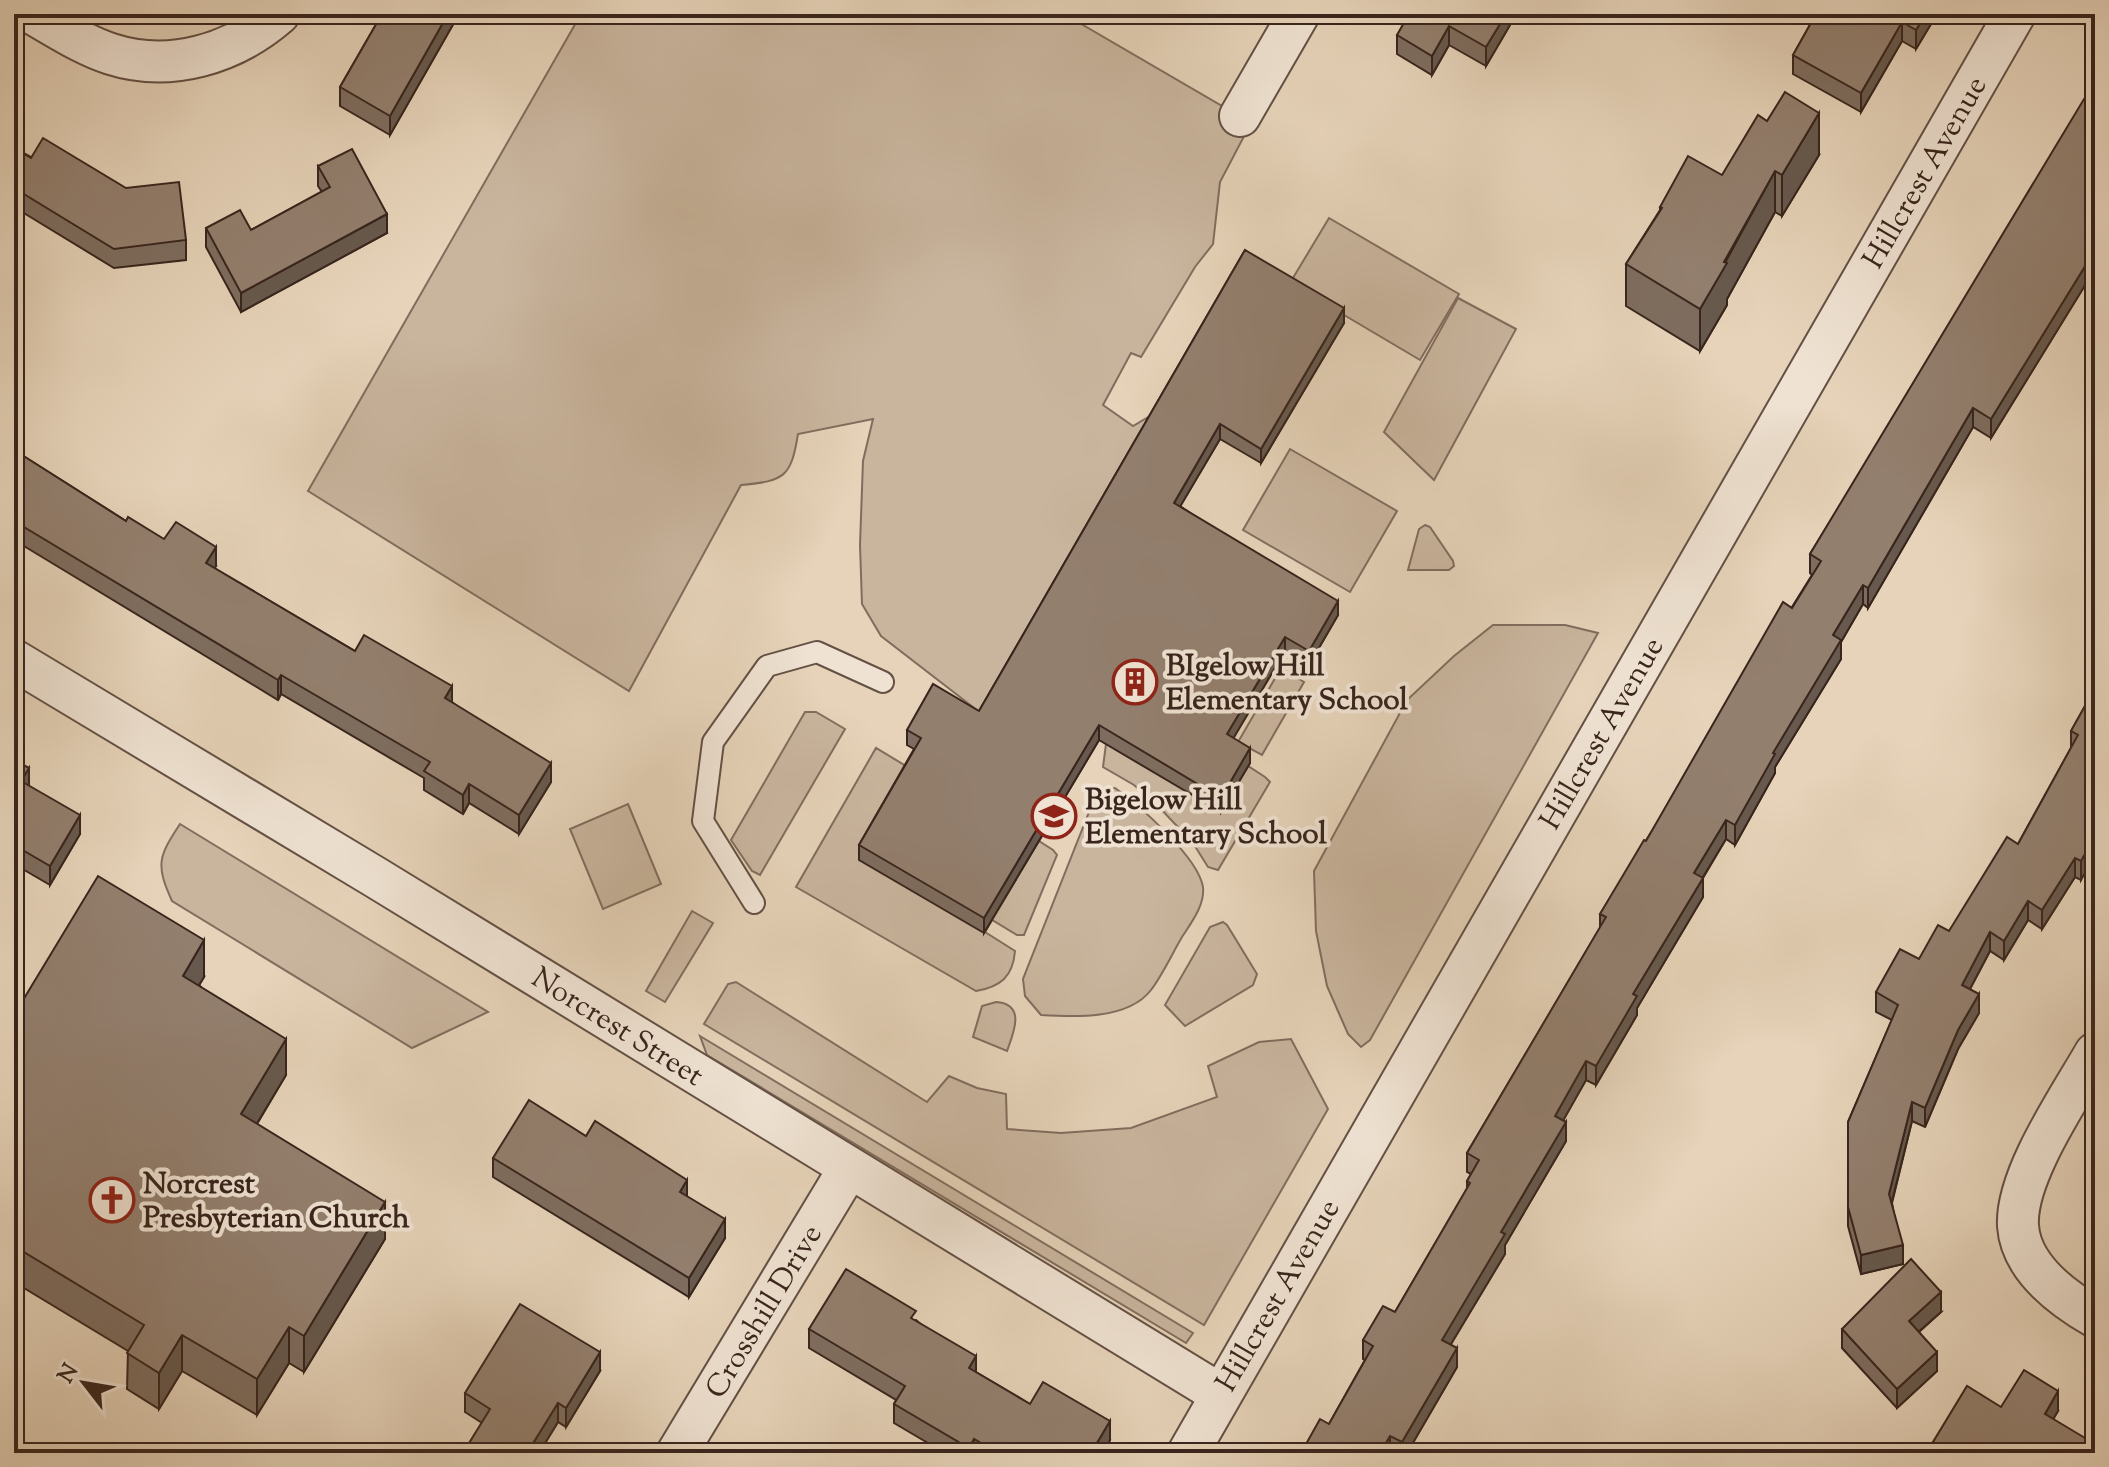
<svg xmlns="http://www.w3.org/2000/svg" width="2109" height="1467" font-family="'Sorts Mill Goudy',serif">
<style>
.green{fill:#c9b59e;stroke:#816d5e;stroke-width:2}
.lines{fill:none;stroke-linecap:round;stroke-linejoin:round}
.service-casing{stroke:#645044;stroke-width:24}
.minor-casing{stroke:#645044;stroke-width:44}
.service{stroke:#efe2d2;stroke-width:20}
.minor{stroke:#efe2d2;stroke-width:40}
.wall{fill:#7e6d5f;stroke:#39251d;stroke-width:2}
.shaded-wall{fill:#67594d;stroke:#39251d;stroke-width:2}
.building{fill:#937f6e;stroke:#39251d;stroke-width:2}
.labels{text-anchor:middle;stroke-width:8;stroke-linejoin:round;paint-order:stroke}
.street-label{font-size:30px;fill:#39251d;stroke:#efe2d2}
.poi-label{font-size:30px;font-weight:bold;fill:#39251d;stroke:#efe2d2;text-anchor:start}
</style>
<rect width="100%" height="100%" fill="#e6d3b9"/>
<filter id="stains"><feTurbulence type="fractalNoise" baseFrequency=".0025" numOctaves="4"/><feColorMatrix values="0 0 0 0 .2 0 0 0 0 .09 0 0 0 0 .02 0 0 0 .5 -.17"/></filter>
<radialGradient id="worn" r=".72"><stop offset=".6" stop-color="#630" stop-opacity="0"/><stop offset="1" stop-color="#630" stop-opacity=".3"/></radialGradient>
<g class="green">
<path d="M 581,14 L 1064,14 L 1251,123 L 1220,182 L 1213,244 L 1195,267 L 1141,357 L 1131,353 L 1103,405 L 1133,426 L 1160,410 L 982,714 L 881,636 L 862,604 L 860,545 L 863,461 L 873,419 L 798,434 C 791,477 785,481 741,485 L 629,691 L 308,491 Z"/>
<polygon points="1329,218 1459,294 1420,360 1290,283"/>
<polygon points="1458,298 1516,329 1434,480 1384,432"/>
<polygon points="1290,449 1397,511 1350,592 1243,530"/>
<polygon points="1425,525 1430,527 1453,561 1454,566 1449,570 1408,570 1419,529"/>
<polygon points="1493,625 1565,625 1598,633 1370,1040 1361,1047 1348,1034 1327,986 1316,931 1314,871 1407,700 1454,656"/>
<polygon points="1281,668 1304,682 1262,755 1238,742"/>
<polygon points="805,712 816,712 845,729 760,875 752,871 731,840"/>
<path d="M 927,743 L 1052,819 L 1039,841 L 1053,850 L 1057,855 L 1024,935 L 1017,935 L 992,920 L 985,932 L 1015,951 C 1013,977 1000,987 976,991 L 796,887 L 876,748 L 911,769 Z"/>
<polygon points="1106,744 1248,766 1265,777 1270,782 1218,870 1208,867 1193,843 1159,807 1134,785 1103,767"/>
<path d="M 1115,788 C 1139,805 1198,857 1203,887 C 1205,905 1191,923 1182,937 C 1172,954 1163,974 1151,990 C 1128,1020 1074,1017 1041,1015 L 1025,996 L 1023,979 L 1093,802 L 1101,791 Z"/>
<polygon points="628,804 661,884 603,909 570,829"/>
<path d="M 180,824 L 488,1012 L 412,1048 L 172,901 C 155,864 159,856 180,824 Z"/>
<polygon points="692,911 713,923 665,1002 646,991"/>
<polygon points="1223,922 1227,925 1257,974 1253,985 1185,1026 1165,1005 1210,927"/>
<polygon points="736,982 927,1102 949,1076 977,1088 1006,1094 1007,1129 1061,1133 1131,1128 1217,1097 1208,1066 1259,1042 1291,1039 1328,1109 1204,1325 704,1024 728,984"/>
<path d="M 996,1002 C 1026,1004 1014,1032 1007,1051 L 973,1037 L 982,1006 Z"/>
<polygon points="700,1036 1193,1333 1186,1343 707,1055"/>
</g>
<g class="lines">
<g class="service-casing">
<polyline id="service" points="754,903 703,821 713,742 767,666 817,652 883,682"/>
</g>
<g class="minor-casing">
<g id="minor">
<path d="M 33,14 C 58,28 83,45 111,54 C 170,73 233,54 279,14"/>
<polyline points="1240,116 1299,14"/>
<polyline points="14,660 375,877 1220,1394"/>
<path d="M 2095,1053 C 2070,1097 2015,1176 2018,1226 C 2021,1268 2062,1298 2095,1317"/>
<polyline points="677,1453 849,1168"/>
<polyline points="1188,1453 2015,14"/>
</g>
</g>
<use href="#service" class="service"/>
<use href="#minor" class="minor"/>
</g>
<g class="wall">
<polygon points="382,14 459,14 390,135 340,106 340,87"/>
<polygon points="1510,14 1510,25 1486,66 1449,45 1432,75 1397,54 1397,35"/>
<polygon points="1816,14 1937,14 1916,49 1902,41 1861,112 1793,74 1793,55"/>
<polygon points="2095,103 2095,269 1991,438 1973,427 1868,608 1863,604 1841,642 1841,659 1775,767 1775,773 1735,845 1726,839 1703,878 1703,897 1637,1008 1637,1015 1596,1085 1586,1080 1563,1120 1566,1141 1505,1245 1505,1254 1451,1344 1457,1367 1407,1453 1301,1453 1329,1424 1365,1360 1363,1359 1363,1340 1395,1312 1467,1189 1467,1181 1471,1174 1467,1172 1467,1153 1600,928 1600,914 1812,575 1810,573 1810,554"/>
<polygon points="14,148 186,240 186,260 114,268 14,207"/>
<polygon points="1819,155 1782,216 1775,212 1727,299 1727,305 1700,351 1626,306 1626,264 1660,210 1660,207 1722,175"/>
<polygon points="318,166 387,233 241,312 206,247 206,228 251,230 322,192 318,186"/>
<polygon points="1245,250 1344,323 1261,463 1220,439 1180,506 1338,615 1309,665 1285,651 1233,738 1250,763 1221,812 1099,740 984,933 859,860 859,845 914,749 907,745 907,730 979,711"/>
<polygon points="14,450 126,521 216,566 214,568 355,651 452,702 551,782 519,834 469,803 463,814 424,790 424,778 281,694 278,700 14,540"/>
<polygon points="2095,688 2081,880 2075,877 2042,929 2028,920 2004,960 1990,951 1970,989 1979,1013 1958,1049 1925,1127 1912,1121 1892,1203 1903,1264 1861,1274 1848,1226 1848,1122 1892,1020 1876,1012 1876,992 1919,959 1949,931 2018,844 2071,748 2071,731"/>
<polygon points="14,760 29,786 80,834 50,885 14,864"/>
<polygon points="204,977 199,985 286,1075 257,1124 385,1239 304,1372 289,1363 257,1415 182,1371 159,1409 127,1389 128,1351 14,1282 14,1015"/>
<polygon points="586,1136 687,1196 725,1238 689,1297 493,1177 493,1158"/>
<polygon points="1941,1312 1919,1332 1937,1371 1897,1408 1842,1348 1842,1329"/>
<polygon points="916,1320 976,1372 1030,1404 1110,1440 1103,1453 945,1453 894,1423 894,1404 896,1400 809,1348 809,1329"/>
<polygon points="600,1371 566,1427 558,1422 539,1453 463,1453 482,1423 465,1412 465,1393"/>
<polygon points="2001,1407 2058,1411 2053,1419 2095,1453 1933,1453 1933,1442"/>
</g>
<g class="shaded-wall">
<polygon points="448,14 459,14 390,135 390,116"/>
<polygon points="1506,14 1510,14 1510,25 1486,66 1486,47"/>
<polygon points="1926,14 1937,14 1916,49 1916,30"/>
<polygon points="1902,22 1902,41 1861,112 1861,93"/>
<polygon points="1449,26 1449,45 1432,75 1432,56"/>
<polygon points="1819,113 1819,155 1782,216 1782,175"/>
<polygon points="1775,171 1775,212 1727,299 1727,305 1700,351 1700,309"/>
<polygon points="387,214 387,233 241,312 241,293"/>
<polygon points="2095,250 2095,269 1991,438 1991,419"/>
<polygon points="1344,308 1344,323 1261,463 1261,449"/>
<polygon points="1973,408 1973,427 1868,608 1868,588"/>
<polygon points="1220,424 1220,439 1174,517 1174,503"/>
<polygon points="216,547 216,566 206,582 206,563"/>
<polygon points="1863,585 1863,604 1841,642 1841,659 1775,767 1775,773 1735,845 1735,825 1833,635"/>
<polygon points="1338,601 1338,615 1309,665 1309,651"/>
<polygon points="1285,637 1285,651 1227,749 1227,734"/>
<polygon points="281,675 281,694 278,700 278,680"/>
<polygon points="452,686 452,705 445,698"/>
<polygon points="1099,725 1099,740 984,933 984,918"/>
<polygon points="1250,748 1250,763 1221,812 1221,798"/>
<polygon points="551,763 551,782 519,834 519,815"/>
<polygon points="29,768 29,788 21,781"/>
<polygon points="469,784 469,803 463,814 463,795"/>
<polygon points="80,815 80,834 50,885 50,866"/>
<polygon points="1726,820 1726,839 1694,892 1694,873"/>
<polygon points="2095,836 2095,855 2081,880 2081,861"/>
<polygon points="2075,858 2075,877 2042,929 2042,910"/>
<polygon points="1703,878 1703,897 1637,1008 1637,1015 1596,1085 1596,1066 1633,994"/>
<polygon points="2028,901 2028,920 2004,960 2004,941"/>
<polygon points="1990,932 1990,951 1962,1004 1962,985"/>
<polygon points="204,940 204,977 183,1012 183,976"/>
<polygon points="1979,994 1979,1013 1958,1049 1925,1127 1925,1108 1958,1030"/>
<polygon points="286,1039 286,1075 241,1150 241,1114"/>
<polygon points="1586,1061 1586,1080 1555,1135 1555,1116"/>
<polygon points="1912,1102 1912,1121 1889,1213 1889,1194"/>
<polygon points="1566,1122 1566,1141 1505,1245 1505,1254 1442,1359 1442,1340 1501,1232"/>
<polygon points="687,1180 687,1199 680,1192"/>
<polygon points="385,1202 385,1239 304,1372 304,1336"/>
<polygon points="725,1219 725,1238 689,1297 689,1278"/>
<polygon points="1903,1245 1903,1264 1861,1274 1861,1255"/>
<polygon points="1941,1292 1941,1312 1909,1340 1909,1321"/>
<polygon points="289,1327 289,1363 257,1415 257,1379"/>
<polygon points="182,1335 182,1371 159,1409 159,1373"/>
<polygon points="1457,1348 1457,1367 1407,1453 1402,1453 1402,1442"/>
<polygon points="600,1352 600,1371 566,1427 566,1408"/>
<polygon points="1937,1352 1937,1371 1897,1408 1897,1389"/>
<polygon points="976,1356 976,1375 969,1368"/>
<polygon points="2058,1391 2058,1411 2045,1433 2045,1414"/>
<polygon points="558,1403 558,1422 539,1453 527,1453"/>
<polygon points="1110,1421 1110,1440 1103,1453 1091,1453"/>
<polygon points="1390,1436 1390,1453 1380,1453"/>
<polygon points="974,1439 974,1453 969,1453 969,1448"/>
</g>
<g class="building">
<polygon points="382,14 448,14 390,116 340,87"/>
<polygon points="1409,14 1506,14 1486,47 1449,26 1432,56 1397,35"/>
<polygon points="1816,14 1926,14 1916,30 1902,22 1861,93 1793,55"/>
<polygon points="1785,92 1819,113 1782,175 1775,171 1724,262 1727,263 1700,309 1626,264 1662,208 1660,207 1688,156 1722,175 1758,115 1767,121"/>
<polygon points="2084,99 2094,105 2095,103 2095,250 1991,419 1973,408 1868,588 1863,585 1833,635 1841,640 1773,753 1775,754 1735,825 1726,820 1694,873 1703,878 1633,994 1637,996 1596,1066 1586,1061 1555,1116 1566,1122 1501,1232 1505,1234 1442,1340 1457,1348 1402,1442 1390,1436 1380,1453 1301,1453 1320,1419 1329,1424 1373,1346 1363,1340 1383,1306 1395,1312 1470,1183 1467,1181 1479,1160 1467,1153 1606,917 1600,914 1644,840 1646,841 1783,602 1792,608 1821,561 1810,554"/>
<polygon points="43,138 126,188 179,182 186,240 114,249 14,188 14,148 31,158"/>
<polygon points="352,149 387,214 241,293 206,228 240,210 251,230 330,187 318,166"/>
<polygon points="1245,250 1344,308 1261,449 1220,424 1174,503 1338,601 1309,651 1285,637 1227,734 1250,748 1221,798 1099,725 984,918 859,845 921,738 907,730 933,684 979,711"/>
<polygon points="14,450 126,521 128,517 164,539 176,522 216,547 206,563 355,651 364,635 452,686 445,698 551,763 519,815 469,784 463,795 424,771 430,762 281,675 278,680 14,521"/>
<polygon points="2095,688 2095,836 2081,861 2075,858 2042,910 2028,901 2004,941 1990,932 1962,985 1979,994 1958,1030 1925,1108 1912,1102 1889,1194 1903,1245 1861,1255 1848,1207 1848,1122 1898,1005 1876,992 1900,949 1919,959 1938,925 1949,931 2007,837 2018,844 2078,735 2071,731"/>
<polygon points="14,760 29,768 21,781 80,815 50,866 14,845"/>
<polygon points="98,876 204,940 183,976 286,1039 241,1114 385,1202 304,1336 289,1327 257,1379 182,1335 159,1373 127,1353 144,1325 14,1246 14,1015"/>
<polygon points="529,1100 586,1136 595,1121 687,1180 680,1192 725,1219 689,1278 493,1158"/>
<polygon points="1911,1259 1941,1292 1909,1321 1937,1352 1897,1389 1842,1329"/>
<polygon points="846,1269 916,1311 911,1318 976,1356 969,1368 1030,1404 1043,1382 1110,1421 1091,1453 998,1453 974,1439 969,1448 894,1404 905,1386 809,1329"/>
<polygon points="520,1304 600,1352 566,1408 558,1403 527,1453 463,1453 490,1409 465,1393"/>
<polygon points="2024,1370 2058,1391 2045,1414 2095,1444 2095,1453 2028,1453 2023,1450 2021,1453 1952,1453 1933,1442 1967,1386 2001,1407"/>
<polygon points="1671,1447 1674,1453 1654,1453"/>
</g>
<defs>
<g id="building-ring" transform="scale(2.3)"><circle r="9.5" fill="#efe2d2" stroke="#8f2418" stroke-width="1.5"/><path d="M-4-6H4V6H1V3H-1V6H-4ZM-2.5-4.3h1.7v1.8h-1.7ZM.8-4.3h1.7v1.8H.8ZM-2.5-1h1.7V.8h-1.7ZM.8-1h1.7V.8H.8Z" fill="#8f2418"/></g>
<g id="school-ring" transform="scale(2.3)"><circle r="9.5" fill="#efe2d2" stroke="#8f2418" stroke-width="1.5"/><path d="M0-5L7-2L0 1L-7-2ZM-4 1L0 2.5L4 1V4Q0 6-4 4Z" fill="#8f2418"/></g>
<g id="church-ring" transform="scale(2.3)"><circle r="9.5" fill="#efe2d2" stroke="#8f2418" stroke-width="1.5"/><path d="M-1.2-6h2.4v3.5h3.3v2.4h-3.3V6h-2.4V-.1h-3.3v-2.4h3.3Z" fill="#8f2418"/></g>
</defs>
<g fill-rule="evenodd">
<use href="#building-ring" x="1135" y="682"/>
<use href="#school-ring" x="1054" y="816"/>
<use href="#church-ring" x="112" y="1200"/>
</g>
<g class="labels">
<g class="street-label">
<text transform="translate(1924 172) rotate(-60)" y="10">Hillcrest Avenue</text>
<text transform="translate(1601 733) rotate(-60)" y="10">Hillcrest Avenue</text>
<text transform="translate(618 1026) rotate(32)" y="10">Norcrest Street</text>
<text transform="translate(1277 1295) rotate(-60)" y="10">Hillcrest Avenue</text>
<text transform="translate(763 1311) rotate(-59)" y="10">Crosshill Drive</text>
</g>
<g class="poi-label">
<text x="1166" y="675">BIgelow Hill<tspan x="1166" dy="34">Elementary School</tspan></text>
<text x="1085" y="809">Bigelow Hill<tspan x="1085" dy="34">Elementary School</tspan></text>
<text x="143" y="1193">Norcrest<tspan x="143" dy="34">Presbyterian Church</tspan></text>
</g>
</g>
<rect width="2109" height="1467" fill="none" stroke="#e6d3b9" stroke-width="48"/>
<rect x="16" y="16" width="2077" height="1435" fill="none" stroke="#39251d" stroke-width="4"/>
<rect x="24" y="24" width="2061" height="1419" fill="none" stroke="#39251d" stroke-width="2"/>
<g transform="translate(84 1383) rotate(301)" stroke="#efe2d2" stroke-width="6" paint-order="stroke">
<path d="M0-6L14 30L0 20L-14 30Z" fill="#39251d"/>
<text y="-12" font-size="22" font-weight="bold" text-anchor="middle" fill="#39251d">N</text>
</g>
<rect width="100%" height="100%" filter="url(#stains)"/>
<rect width="100%" height="100%" fill="url(#worn)"/>
</svg>
